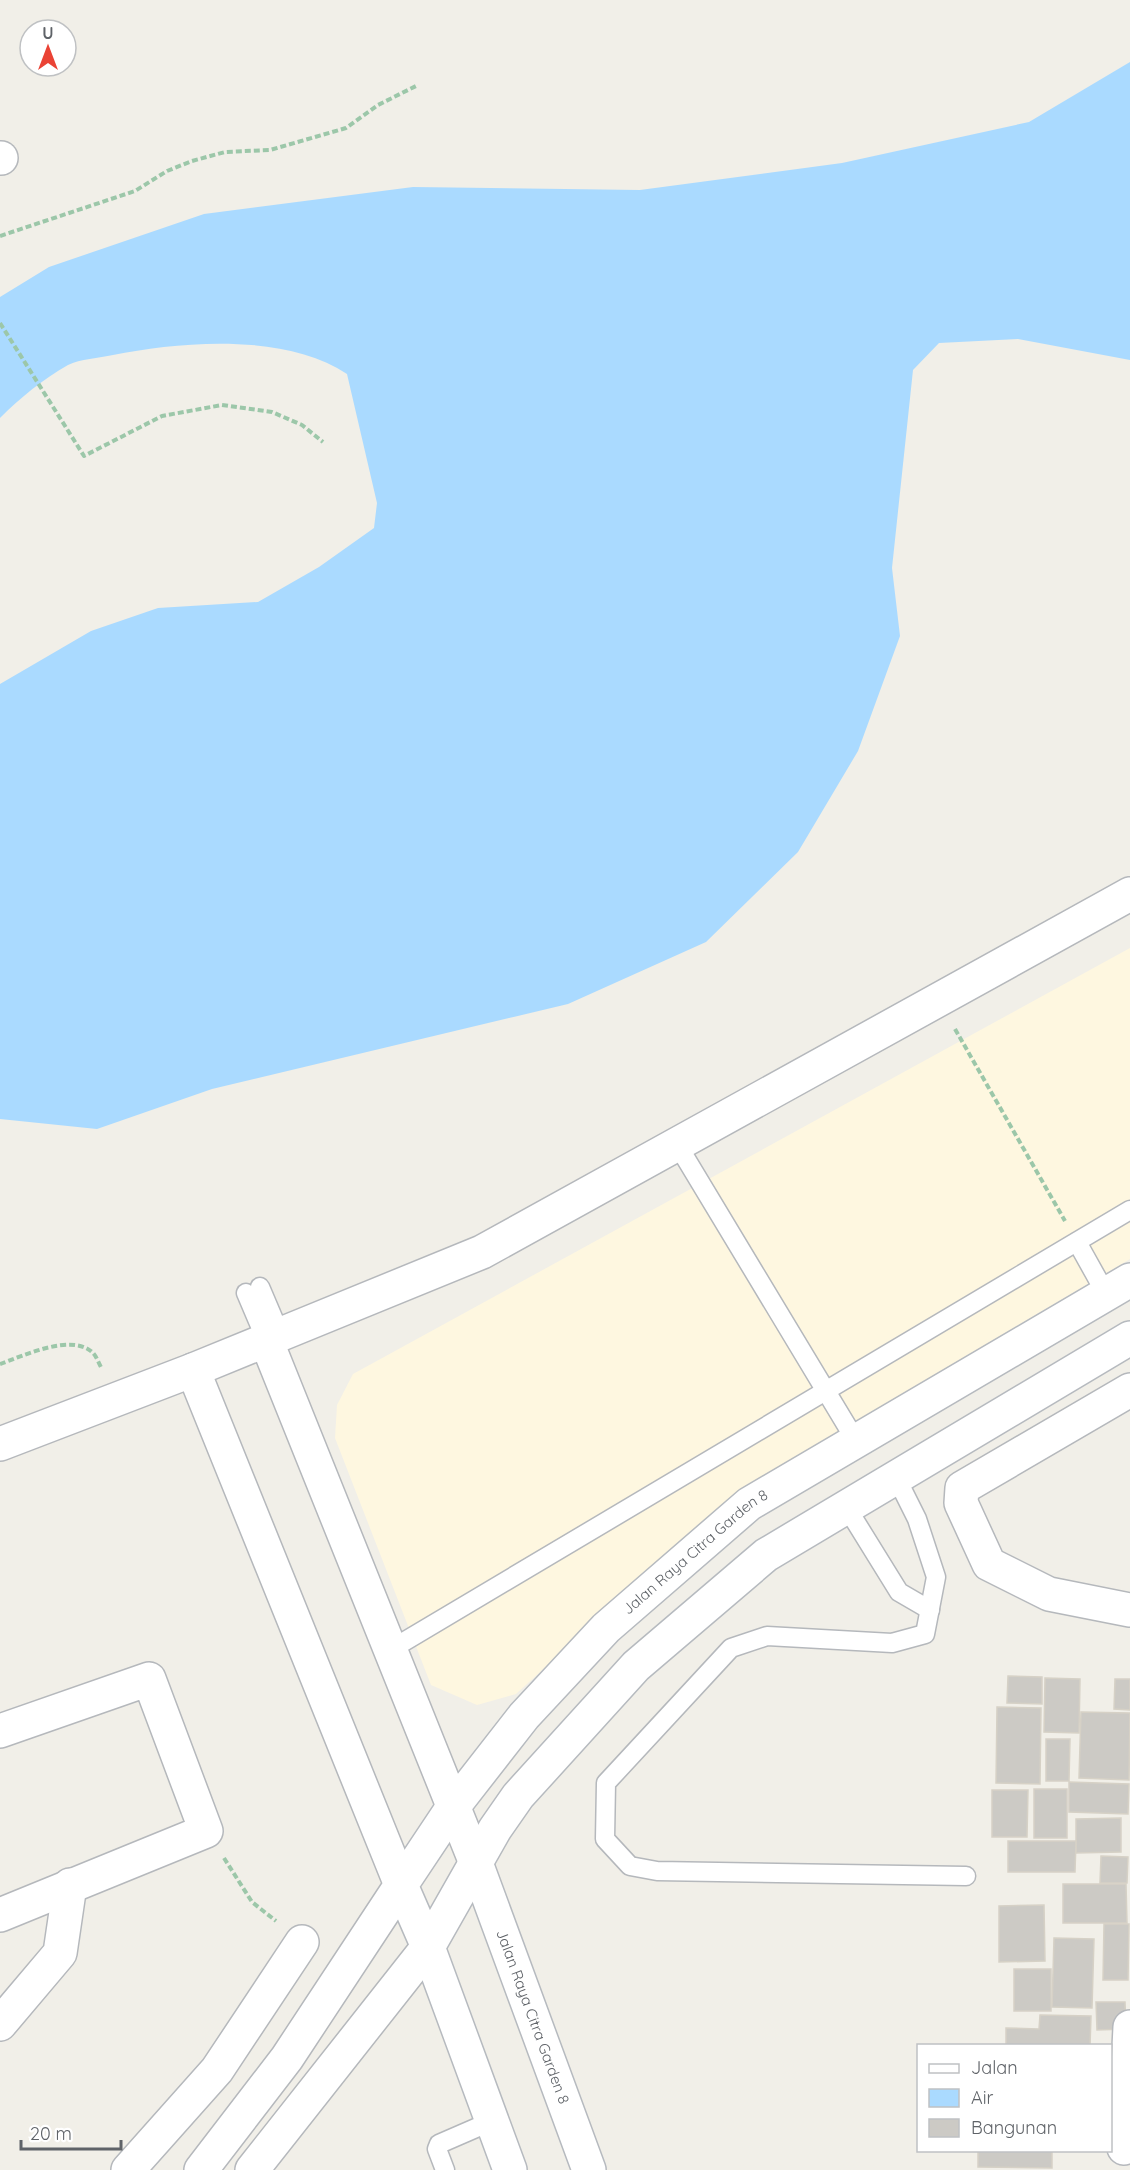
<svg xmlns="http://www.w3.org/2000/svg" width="1130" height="2170" font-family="Quicksand,sans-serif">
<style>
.commercial{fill:#fef7e0}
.water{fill:#aadaff}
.building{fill:#cccac5;stroke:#d6d1c6;stroke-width:1.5}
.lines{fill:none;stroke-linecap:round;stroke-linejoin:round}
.lane-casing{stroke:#b5b8bc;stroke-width:21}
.street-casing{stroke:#b5b8bc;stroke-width:36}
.secondary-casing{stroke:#b6babf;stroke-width:36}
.path{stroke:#9cc7a9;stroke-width:4;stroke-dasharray:6 3;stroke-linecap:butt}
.lane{stroke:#fff;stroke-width:18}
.street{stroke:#fff;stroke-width:33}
.secondary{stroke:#fff;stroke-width:33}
.labels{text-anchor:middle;stroke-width:5;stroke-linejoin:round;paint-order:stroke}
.street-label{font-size:15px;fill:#5f6368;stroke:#fff}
</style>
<rect width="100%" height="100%" fill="#f1efe8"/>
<polygon class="commercial" points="1130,948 1130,1259 739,1490 516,1694 477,1705 431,1685 335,1438 337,1405 353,1374"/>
<path class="water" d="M 1130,62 L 1130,360 L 1018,339 L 939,343 L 913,370 L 892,568 L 900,636 L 858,751 L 798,852 L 706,942 L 568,1004 L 212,1089 L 97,1129 L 0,1119 L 0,684 L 91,631 L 158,608 L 258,602 L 319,567 L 374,528 L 377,503 L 347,374 C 286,333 182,341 113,355 C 99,358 80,359 68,365 C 43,379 20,398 0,418 L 0,297 L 49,267 L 204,214 L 413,187 L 640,190 L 842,163 L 1029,122 Z"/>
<g class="building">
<polygon points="1008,1676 1042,1677 1042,1704 1007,1703"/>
<polygon points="1045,1678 1080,1679 1079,1733 1044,1732"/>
<polygon points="1115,1679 1130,1679 1130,1710 1114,1709"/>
<polygon points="997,1707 1041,1708 1040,1784 996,1783"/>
<polygon points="1081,1712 1130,1713 1129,1780 1079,1778"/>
<polygon points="1046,1739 1070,1739 1069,1781 1046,1781"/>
<polygon points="1069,1782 1129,1784 1128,1814 1069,1812"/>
<rect x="1034" y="1789" width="33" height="49"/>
<polygon points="992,1790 1028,1790 1027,1837 992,1837"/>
<polygon points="1121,1818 1121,1852 1076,1853 1076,1819"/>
<polygon points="1008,1841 1076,1841 1075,1872 1008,1872"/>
<polygon points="1101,1856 1128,1857 1127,1883 1100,1883"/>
<polygon points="1063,1884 1126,1884 1127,1923 1063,1923"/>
<polygon points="1044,1905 1045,1961 999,1962 999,1906"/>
<polygon points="1104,1924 1129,1924 1128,1980 1103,1980"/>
<polygon points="1054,1938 1094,1939 1092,2008 1052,2007"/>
<rect x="1014" y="1969" width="37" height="42"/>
<polygon points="1096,2002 1125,2002 1126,2029 1097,2030"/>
<polygon points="1040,2015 1091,2016 1090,2046 1006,2046 1006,2028 1039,2029"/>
<polygon points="978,2150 1052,2150 1052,2168 978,2167"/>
</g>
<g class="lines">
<g class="lane-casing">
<g id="lane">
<polyline points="677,1144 856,1441"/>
<polyline points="1077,1242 1106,1294"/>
<polyline points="260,1287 280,1334"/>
<polyline points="246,1293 266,1340"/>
<polyline points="897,1479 917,1519 936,1577 925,1634 892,1643 767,1636 731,1648 606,1783 605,1839 630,1866 657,1871 966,1876"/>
<polyline points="847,1508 899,1592 930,1610"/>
<polyline points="390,1650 1130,1210"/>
<polyline points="445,2170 437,2149 439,2144 492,2121"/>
</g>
</g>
<g class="street-casing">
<g id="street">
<polyline points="0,158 1,158"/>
<polyline points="266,1340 476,1863"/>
<polyline points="193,1370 401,1885 287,2058 201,2170"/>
<polyline points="1130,1390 962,1488 961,1503 989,1564 1049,1594 1130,1610"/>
<polyline points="0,1444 193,1370 482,1252 1130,894"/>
<polyline points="0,1731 149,1679 206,1831 0,1915"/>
<polyline points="0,2024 60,1953 70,1885"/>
<polyline points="1124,2148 1130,2027"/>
<polyline points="128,2170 217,2070 302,1942"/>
<polyline points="252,2170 428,1947"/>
</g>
</g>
<g class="secondary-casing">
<g id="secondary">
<path id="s1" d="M 476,1863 L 589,2170"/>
<polyline points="428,1947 495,1829 518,1796 636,1666 766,1555 1130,1338"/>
<path id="s2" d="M 510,2170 L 428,1947 L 401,1885 L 453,1807 L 524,1716 L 606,1628 L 749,1504 L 1130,1280"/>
</g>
</g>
<g class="path">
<polyline points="0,236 135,191 167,171 192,161 225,152 270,150 346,128 378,105 418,85"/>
<polyline points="0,323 84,456 162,416 222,405 272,412 302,425 323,442"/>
<polyline points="955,1029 1065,1221"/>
<path d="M 0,1364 C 23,1356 71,1333 92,1352 C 96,1355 99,1364 102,1369"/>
<polyline points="224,1858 252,1902 276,1921"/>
</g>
<use href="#lane" class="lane"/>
<use href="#street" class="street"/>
<use href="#secondary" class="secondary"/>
</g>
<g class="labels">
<g class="street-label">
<text dy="5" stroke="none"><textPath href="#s2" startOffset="752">Jalan Raya Citra Garden 8</textPath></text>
<text dy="5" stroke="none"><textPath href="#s1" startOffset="164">Jalan Raya Citra Garden 8</textPath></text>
</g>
</g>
<rect x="917" y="2044" width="195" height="108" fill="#ffffff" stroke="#bfc1c3" stroke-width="1.5"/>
<rect x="929" y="2064" width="30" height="9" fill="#ffffff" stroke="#bfc1c3" stroke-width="1.5"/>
<text x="971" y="2074" font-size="18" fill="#5f6368">Jalan</text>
<rect x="929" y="2089" width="30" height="18" fill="#aadaff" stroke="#bfc1c3" stroke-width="1.5"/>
<text x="971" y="2104" font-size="18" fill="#5f6368">Air</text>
<rect x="929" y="2119" width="30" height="18" fill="#cccac5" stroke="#bfc1c3" stroke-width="1.5"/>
<text x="971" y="2134" font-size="18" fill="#5f6368">Bangunan</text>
<g transform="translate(48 48)"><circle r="28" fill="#ffffff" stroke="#bfc1c3" stroke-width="1.5"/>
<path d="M0-4.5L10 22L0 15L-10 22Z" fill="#ea4335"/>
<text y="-9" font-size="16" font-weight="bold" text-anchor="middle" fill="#5f6368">U</text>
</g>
<path d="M21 2140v9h100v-9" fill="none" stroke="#5f6368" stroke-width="3"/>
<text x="30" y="2140" font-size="18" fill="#5f6368" stroke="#ffffff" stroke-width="4.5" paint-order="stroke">20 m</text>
</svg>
